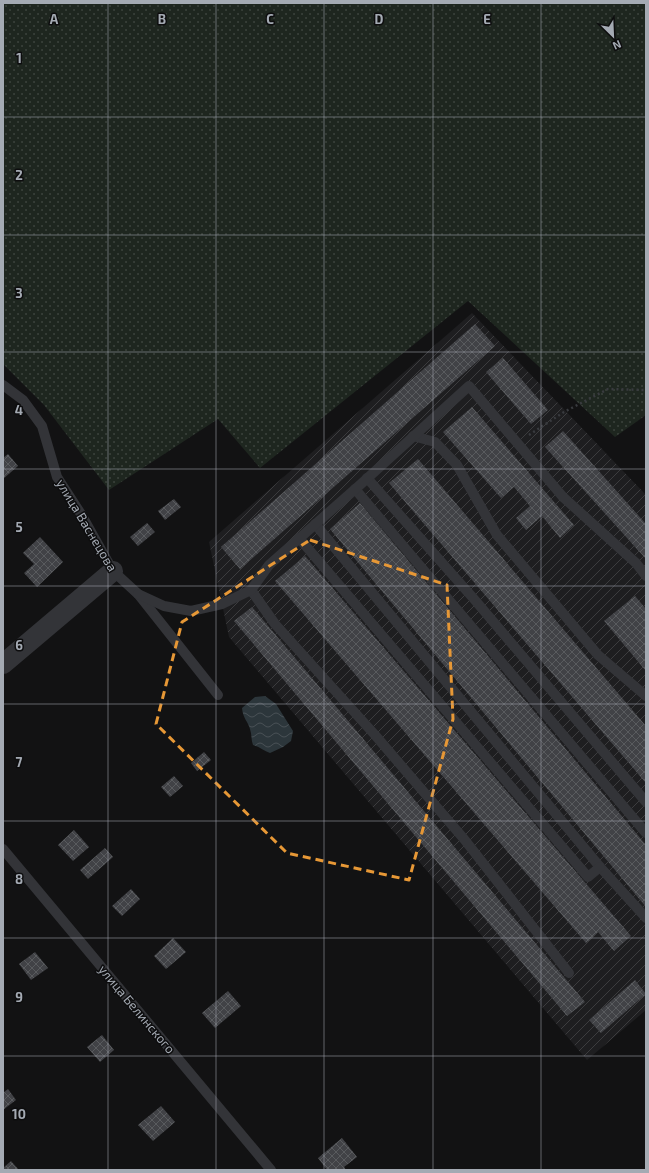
<svg xmlns="http://www.w3.org/2000/svg" width="649" height="1173" font-family="'Exo 2',sans-serif">
<style>
.industrial{fill:url(#industrial-furrows)}
.grass{fill:url(#grass-dots)}
.water{fill:url(#water-waves)}
.building{fill:url(#building-cross-hatch)}
.lines{fill:none;stroke-linecap:round;stroke-linejoin:round}
.path{stroke:#393b3f;stroke-width:2.5;stroke-dasharray:2 3;stroke-linecap:butt}
.service{stroke:#333438;stroke-width:10}
.minor{stroke:#333438;stroke-width:20}
.marked{fill:none;stroke:#e79836;stroke-width:3;stroke-dasharray:8 5;stroke-linejoin:round}
.grid{fill:none;stroke:#a4aab3;stroke-width:1;stroke-opacity:0.55}
.labels{text-anchor:middle;stroke-width:3;stroke-linejoin:round;paint-order:stroke}
.street-label{font-size:13px;fill:#a4aab3;stroke:#0d0d0e}
.grid-label{font-size:13px;text-anchor:middle;font-weight:bold;fill:#a4aab3;stroke:#0d0d0e;stroke-width:3;stroke-linejoin:round;paint-order:stroke}
</style>
<defs>
<pattern id="industrial-furrows" width="10" height="10" patternUnits="userSpaceOnUse"><rect width="10" height="10" fill="#1e1e20"/><path d="M-1 1l2-2M0 10L10 0M9 11l2-2" fill="none" stroke="#3c3c3e"/></pattern>
<pattern id="grass-dots" width="8" height="8" patternUnits="userSpaceOnUse"><rect width="8" height="8" fill="#1e261f"/><path d="M2 2h.1M6 6h.1" fill="none" stroke="#3c433d" stroke-width="1.8" stroke-linecap="round"/></pattern>
<pattern id="water-waves" width="16" height="10" patternUnits="userSpaceOnUse"><rect width="16" height="10" fill="#2c363b"/><path d="M0 5q4-4 8 0t8 0" fill="none" stroke="#485055"/></pattern>
<pattern id="building-cross-hatch" width="8" height="8" patternUnits="userSpaceOnUse"><rect width="8" height="8" fill="#414246"/><path d="M0 0l8 8M0 8l8-8" fill="none" stroke="#595b5e"/></pattern>
</defs>
<rect width="100%" height="100%" fill="#121213"/>
<polygon class="industrial" points="472,313 646,495 646,1010 587,1060 229,637 209,542"/>
<polygon class="grass" points="3,3 646,3 646,415 615,437 468,301 260,468 218,419 109,490 44,405 3,364"/>
<path class="water" d="M 265,696 L 276,704 L 293,731 L 291,741 L 283,747 L 270,753 C 264,751 260,747 253,745 C 251,740 252,735 250,729 C 248,721 243,719 242,708 L 255,697 Z"/>
<g class="building">
<polygon points="475,324 495,346 240,569 221,547"/>
<polygon points="503,358 548,410 531,424 486,372"/>
<polygon points="472,407 574,525 560,538 542,516 526,530 516,518 530,506 514,487 501,498 443,432"/>
<polygon points="563,431 646,524 646,559 545,447"/>
<polygon points="8,454 18,466 3,479 3,458"/>
<polygon points="418,459 646,726 646,783 389,483"/>
<polygon points="174,499 181,507 165,520 158,511"/>
<polygon points="360,503 646,845 646,907 330,529"/>
<polygon points="147,523 155,532 138,546 130,537"/>
<polygon points="40,537 63,562 37,587 24,573 34,564 23,553"/>
<polygon points="305,556 631,936 614,951 598,932 586,943 275,581"/>
<polygon points="635,596 646,609 646,671 604,621"/>
<polygon points="252,607 585,1002 567,1016 234,621"/>
<polygon points="204,752 211,760 197,771 191,763"/>
<polygon points="174,776 183,786 170,797 161,787"/>
<polygon points="74,830 89,847 73,861 58,845"/>
<polygon points="105,848 113,857 88,879 80,870"/>
<polygon points="131,889 140,899 122,916 112,906"/>
<polygon points="173,938 186,952 166,969 154,956"/>
<polygon points="35,952 48,968 31,980 19,964"/>
<polygon points="635,980 646,994 601,1033 589,1020"/>
<polygon points="228,991 241,1006 215,1028 202,1013"/>
<polygon points="102,1035 114,1050 100,1062 87,1047"/>
<polygon points="8,1089 16,1100 3,1110 3,1093"/>
<polygon points="161,1106 175,1122 153,1141 138,1125"/>
<polygon points="342,1138 357,1157 344,1167 346,1170 327,1170 318,1158"/>
<polygon points="11,1161 19,1170 3,1170 3,1168"/>
</g>
<g class="lines">
<polyline class="path" points="529,435 564,412 608,389 646,390"/>
<g class="service">
<polyline points="3,385 23,400 42,426 57,477 81,514 113,571 138,594 218,695"/>
<polyline points="413,436 435,442 457,465 497,535 598,655 646,696"/>
<polyline points="367,478 474,599 646,802"/>
<polyline points="355,489 646,833"/>
<polyline points="315,524 600,867 646,918"/>
<polyline points="299,538 588,877 600,867"/>
<polyline points="251,590 275,624 375,735 464,839 569,973"/>
<polyline points="138,594 164,606 191,611 222,604 251,590 269,565 361,484 469,386 563,497 636,563 646,576"/>
<polyline points="3,849 271,1170"/>
</g>
<polyline class="minor" points="3,664 113,571"/>
</g>
<path class="marked" d="M 310,540 L 447,585 L 453,719 L 409,880 L 287,853 L 156,724 L 182,622 Z"/>
<path class="grid" d="M 108,3 L 108,1170M 216,3 L 216,1170M 324,3 L 324,1170M 433,3 L 433,1170M 541,3 L 541,1170M 3,117 L 646,117M 3,235 L 646,235M 3,352 L 646,352M 3,469 L 646,469M 3,586 L 646,586M 3,704 L 646,704M 3,821 L 646,821M 3,938 L 646,938M 3,1056 L 646,1056"/>
<g class="labels">
<g class="street-label">
<text transform="translate(87 525) rotate(59)" y="5">улица Васнецова</text>
<text transform="translate(137 1009) rotate(50)" y="5">улица Белинского</text>
</g>
</g>
<g class="grid-label">
<text x="54" y="24">A</text>
<text x="162" y="24">B</text>
<text x="270" y="24">C</text>
<text x="379" y="24">D</text>
<text x="487" y="24">E</text>
<text x="19" y="63">1</text>
<text x="19" y="180">2</text>
<text x="19" y="298">3</text>
<text x="19" y="415">4</text>
<text x="19" y="532">5</text>
<text x="19" y="650">6</text>
<text x="19" y="767">7</text>
<text x="19" y="884">8</text>
<text x="19" y="1002">9</text>
<text x="19" y="1119">10</text>
</g>
<rect width="649" height="1173" fill="none" stroke="#a4aab3" stroke-width="8"/>
<g transform="translate(613 36) rotate(156)" stroke="#0d0d0e" stroke-width="3" paint-order="stroke">
<path d="M0-3L7 15L0 10L-7 15Z" fill="#a4aab3"/>
<text y="-6" font-size="11" font-weight="bold" text-anchor="middle" fill="#a4aab3">N</text>
</g>
</svg>
